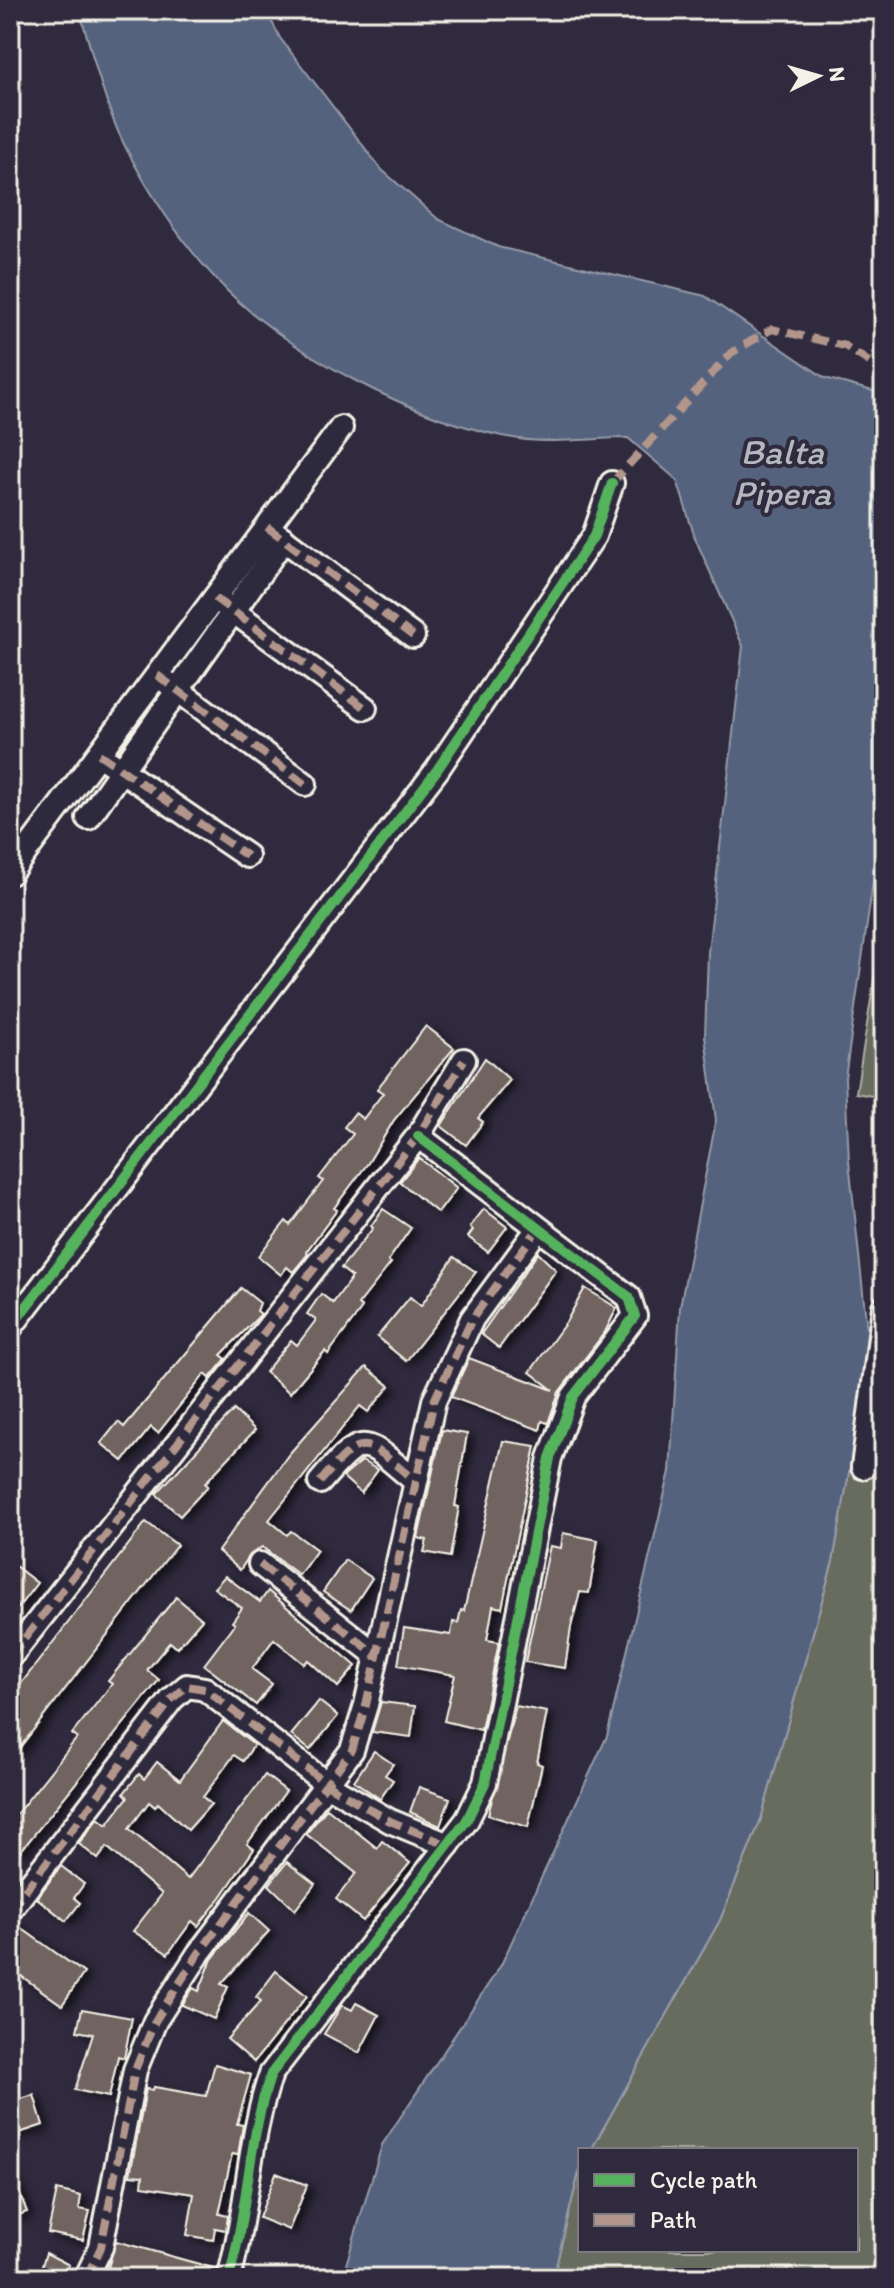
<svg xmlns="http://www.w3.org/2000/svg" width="894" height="2288" font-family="Itim,sans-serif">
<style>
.green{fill:#686c5e;stroke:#aeaea3;stroke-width:2}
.water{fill:#55627e;stroke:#959ba8;stroke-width:2}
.building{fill:#71645f;stroke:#f4f1e8;stroke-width:2;filter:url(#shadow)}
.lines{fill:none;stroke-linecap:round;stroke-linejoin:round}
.street-casing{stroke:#f4f1e8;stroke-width:28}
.street{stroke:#2f2a3d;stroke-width:22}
.quiet{stroke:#b2968c;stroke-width:8;stroke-dasharray:16 8;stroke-linecap:butt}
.cycleway-casing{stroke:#2f2a3d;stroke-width:15}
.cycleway{stroke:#56b35d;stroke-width:10}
.labels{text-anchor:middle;stroke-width:8;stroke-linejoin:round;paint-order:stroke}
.water-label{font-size:36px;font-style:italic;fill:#b4b8be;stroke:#2f2a3d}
</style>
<defs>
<filter id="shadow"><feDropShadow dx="6" dy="3.5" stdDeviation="4" flood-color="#0009"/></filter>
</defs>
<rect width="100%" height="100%" fill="#2f2a3d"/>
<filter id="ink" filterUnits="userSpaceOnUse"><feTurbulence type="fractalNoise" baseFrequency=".0125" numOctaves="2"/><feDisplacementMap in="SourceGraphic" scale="16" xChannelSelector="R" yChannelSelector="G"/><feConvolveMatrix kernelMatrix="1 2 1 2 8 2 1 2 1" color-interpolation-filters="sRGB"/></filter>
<g filter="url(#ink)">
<g class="green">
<polygon points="884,918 884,1098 856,1093"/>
<polygon points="884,1357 884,2278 553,2278 580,2168 580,2250 856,2250 856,2150 591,2150 720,1920 761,1819 833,1561 859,1417 865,1360"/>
</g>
<path class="water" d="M 79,10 L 266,10 L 280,38 L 382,170 L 438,219 L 498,247 L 705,296 L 825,378 L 884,394 L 884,805 L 845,1078 L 849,1161 L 867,1330 L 859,1417 L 833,1561 L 761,1819 L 720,1920 L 591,2150 L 580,2150 L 580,2168 L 553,2278 L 342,2278 L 382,2145 L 501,1965 L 607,1736 L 670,1471 L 680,1307 L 716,1120 L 705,1036 L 708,952 L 743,646 L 695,538 L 677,480 L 628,438 C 593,438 554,444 519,439 C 421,424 282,352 216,279 C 182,243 152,197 129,154 C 105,110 94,57 79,10 Z"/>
<g class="building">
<polygon points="426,1026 454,1048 394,1120 368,1163 334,1208 337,1210 306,1252 308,1254 293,1272 287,1267 281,1275 258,1256 286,1221 290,1225 323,1181 319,1178 353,1134 344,1127 355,1113 363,1119 383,1093 377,1089"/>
<polygon points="485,1058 510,1080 478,1118 483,1122 466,1145 441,1126"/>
<polygon points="419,1158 457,1188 438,1213 400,1182"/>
<polygon points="383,1209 411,1228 388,1261 391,1263 358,1305 362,1308 328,1354 325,1351 290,1393 265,1372 291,1340 297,1345 316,1320 307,1314 321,1294 333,1303 352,1277 341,1268 373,1228 371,1226"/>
<polygon points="484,1209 507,1227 488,1252 468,1237 473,1230 470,1227"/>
<polygon points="538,1253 556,1270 499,1348 481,1334"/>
<polygon points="454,1257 476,1272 406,1361 377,1337 410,1297 421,1306"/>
<polygon points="241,1288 260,1303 257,1311 261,1314 221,1355 226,1359 210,1378 205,1374 158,1433 151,1427 123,1461 101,1443 118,1422 124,1427"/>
<polygon points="585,1288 617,1308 605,1332 559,1392 548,1423 542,1421 540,1430 451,1397 469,1358 553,1390 530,1372 566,1322"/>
<polygon points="366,1367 390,1386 368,1412 360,1406 269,1520 287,1535 291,1531 317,1550 299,1575 262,1547 250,1555 240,1570 218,1551 289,1454"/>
<polygon points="234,1410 255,1430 205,1483 208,1486 180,1516 156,1494"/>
<polygon points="442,1430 467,1434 455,1506 459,1507 450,1557 424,1552 427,1540 418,1538"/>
<polygon points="503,1441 536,1446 502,1608 493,1606 487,1640 499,1642 481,1730 444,1721 455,1675 398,1665 404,1628 451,1635 453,1622 458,1623 461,1610 464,1611"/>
<polygon points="362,1461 378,1470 361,1493 343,1477"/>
<polygon points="146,1522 177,1545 10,1760 10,1698"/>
<polygon points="563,1533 598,1540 589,1593 580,1592 571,1627 565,1668 525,1662 550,1546 561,1548"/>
<polygon points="345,1560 372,1578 351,1610 323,1592"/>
<polygon points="10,1562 37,1583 10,1618"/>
<polygon points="225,1576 260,1602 268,1591 356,1666 338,1687 308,1660 304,1664 274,1639 252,1669 272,1684 256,1705 204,1665 235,1624 232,1622 242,1608 214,1588"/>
<polygon points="176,1597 202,1619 177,1648 170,1642 147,1670 159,1680 20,1852 10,1845 10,1822 77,1738 72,1734 112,1684 108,1681"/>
<polygon points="319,1701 338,1716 310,1750 291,1735"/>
<polygon points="381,1702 415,1706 411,1737 372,1732"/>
<polygon points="516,1706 547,1712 537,1763 542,1765 528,1827 488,1815"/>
<polygon points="223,1721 254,1745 243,1761 234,1755 203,1797 211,1804 188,1830 158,1803 155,1807 149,1802 129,1829 188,1879 265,1775 286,1791 247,1844 254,1849 221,1897 198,1926 192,1921 168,1954 133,1931 162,1894 107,1847 98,1859 79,1844 98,1818 107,1825 128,1797 124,1793 139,1774 144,1779 157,1762 180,1780"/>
<polygon points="374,1751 393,1764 385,1775 393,1780 380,1799 354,1781"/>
<polygon points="419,1787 450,1798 440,1826 410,1812"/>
<polygon points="327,1808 377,1848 382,1841 410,1863 363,1921 336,1899 356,1873 306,1834"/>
<polygon points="287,1862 315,1884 295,1910 269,1885"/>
<polygon points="61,1866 84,1884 74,1898 80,1903 66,1921 37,1898"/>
<polygon points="249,1913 269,1931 221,1984 228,1987 214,2019 182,2005 193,1988 199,1991 212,1959"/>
<polygon points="14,1923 84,1973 62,2005 10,1968 10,1924"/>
<polygon points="276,1971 307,1996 254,2062 227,2039 261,2001 256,1997"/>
<polygon points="356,2003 379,2015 359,2053 324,2034 342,2005 352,2010"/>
<polygon points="82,2009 132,2018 124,2058 118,2056 109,2097 75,2090 93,2034 77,2031"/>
<polygon points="215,2064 251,2075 237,2124 243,2125 238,2155 232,2154 219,2214 228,2216 226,2230 215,2228 213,2240 187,2235 194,2194 142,2186 143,2176 130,2175 146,2089 153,2090 154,2087 206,2096"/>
<polygon points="34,2095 43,2125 10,2136 10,2102"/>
<polygon points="10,2169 27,2212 10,2218"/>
<polygon points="276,2173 307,2185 289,2230 259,2218"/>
<polygon points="57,2190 81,2196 79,2209 90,2211 83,2240 48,2233"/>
<polygon points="116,2241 217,2269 215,2278 105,2278"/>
<polygon points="46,2253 69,2265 62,2278 38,2278"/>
</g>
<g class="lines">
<g class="street-casing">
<g id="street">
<polyline points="274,532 413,636"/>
<polyline points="222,603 365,708"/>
<polyline points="168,683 305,784"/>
<polyline points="109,762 247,856"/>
<polyline points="88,818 284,539"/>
<polyline points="10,873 341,428"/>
<polyline points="10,1328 437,770 594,536 612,483"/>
<polyline points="863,1467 884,1307"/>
<path d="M 320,1482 C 365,1429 364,1439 414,1480"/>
<polyline points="260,1564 375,1654"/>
<polyline points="10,1657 418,1136 464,1060"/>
<polyline points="10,1910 172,1699 187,1686 205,1689 328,1785 390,1821 448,1845"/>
<polyline points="86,2278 101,2247 135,2070 155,2021 199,1953 352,1750 366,1705 434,1401 472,1319 537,1230"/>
<path d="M 229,2278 C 248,2211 248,2139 271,2074 L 467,1820 L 485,1783 L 550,1458 L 573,1397 L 635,1316 L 629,1297 L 418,1136"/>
</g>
</g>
<use href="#street" class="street"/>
<g class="quiet">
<polyline points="612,483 731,353 772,329 845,346 884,372"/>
<polyline points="267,527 413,636"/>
<polyline points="215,598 365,708"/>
<polyline points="157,675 305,784"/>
<polyline points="99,754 247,856"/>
<path d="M 320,1482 C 365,1429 364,1439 414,1480"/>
<polyline points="260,1564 375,1654"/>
<polyline points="10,1657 418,1136 464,1060"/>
<polyline points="10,1910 172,1699 187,1686 205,1689 328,1785 390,1821 448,1845"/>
<polyline points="86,2278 101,2247 135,2070 155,2021 199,1953 352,1750 366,1705 434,1401 472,1319 537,1230"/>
</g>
<g class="cycleway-casing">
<g id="cycleway">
<polyline points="10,1328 437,770 594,536 612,483"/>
<path d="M 229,2278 C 248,2211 248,2139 271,2074 L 467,1820 L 485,1783 L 550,1458 L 573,1397 L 635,1316 L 629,1297 L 418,1136"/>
</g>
</g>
<use href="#cycleway" class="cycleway"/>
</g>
</g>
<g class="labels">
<g class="water-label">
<text x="782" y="464">Balta<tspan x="782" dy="41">Pipera</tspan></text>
</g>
</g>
<rect width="894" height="2288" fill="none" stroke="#2f2a3d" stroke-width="40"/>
<rect x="20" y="20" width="854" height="2248" fill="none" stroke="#f4f1e8" stroke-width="3" filter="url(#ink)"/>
<rect x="578" y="2148" width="280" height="104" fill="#2f2a3d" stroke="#7e7a81" stroke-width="2"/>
<rect x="594" y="2174" width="40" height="12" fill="#56b35d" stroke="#7e7a81" stroke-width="2"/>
<text x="650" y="2188" font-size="24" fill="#f4f1e8">Cycle path</text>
<rect x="594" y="2214" width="40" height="12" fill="#b2968c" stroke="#7e7a81" stroke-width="2"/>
<text x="650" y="2228" font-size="24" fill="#f4f1e8">Path</text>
<g transform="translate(818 76) rotate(85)" stroke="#2f2a3d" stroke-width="6" paint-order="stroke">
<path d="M0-6L14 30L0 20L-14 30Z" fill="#f4f1e8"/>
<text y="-12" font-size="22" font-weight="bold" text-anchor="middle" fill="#f4f1e8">N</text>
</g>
</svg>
